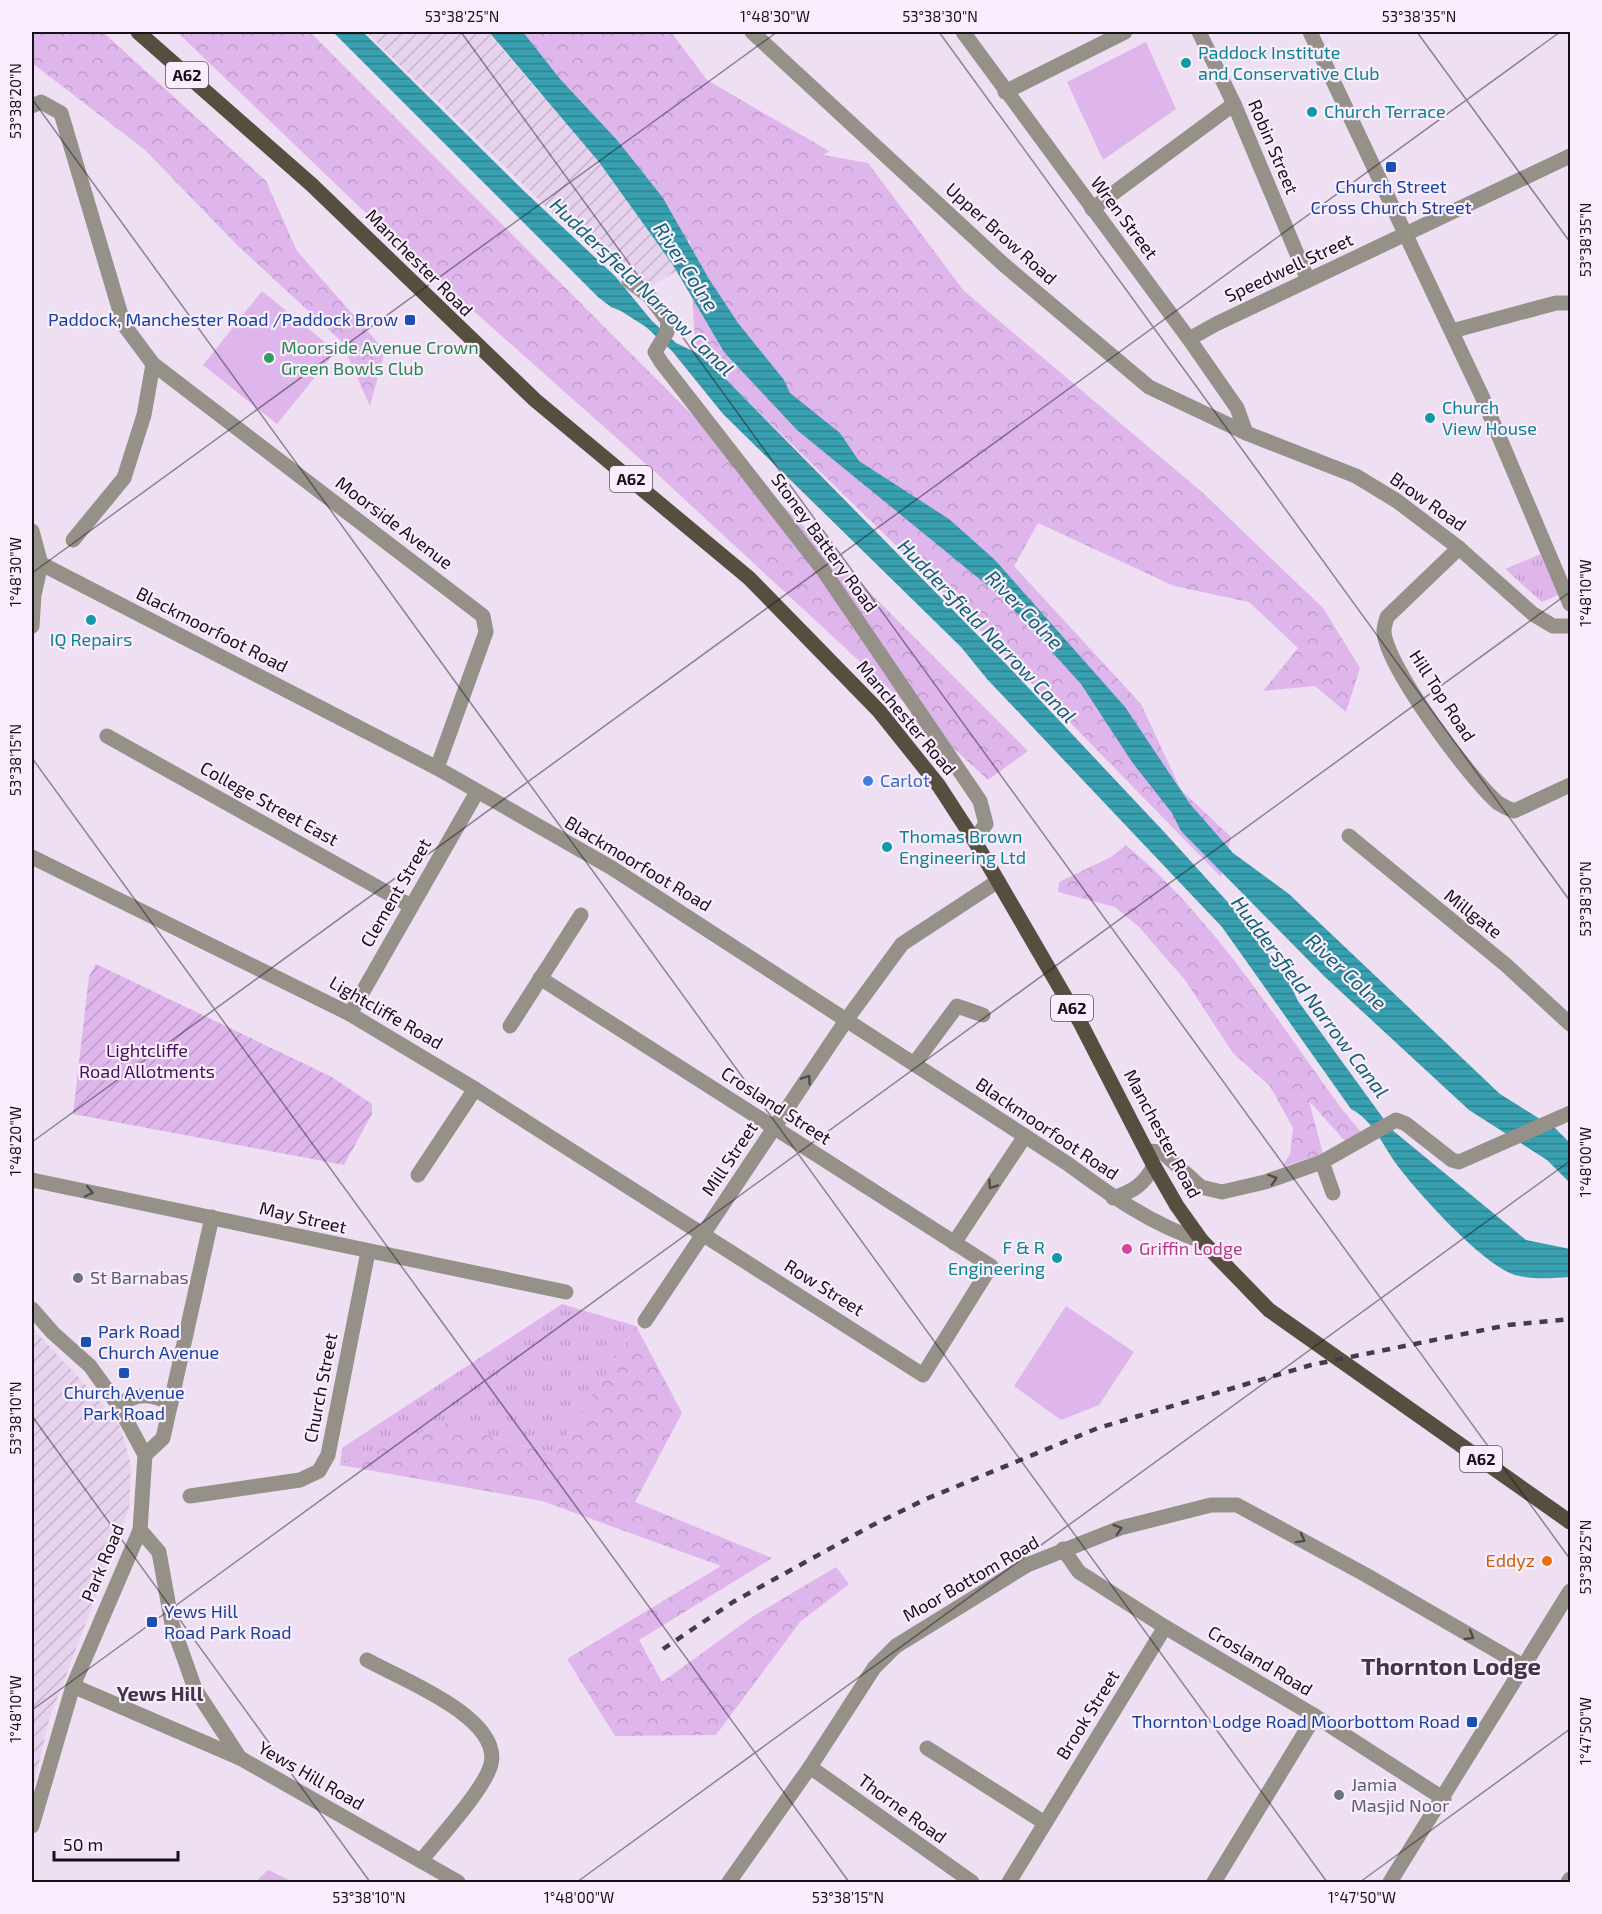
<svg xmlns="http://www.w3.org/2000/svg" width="1602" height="1914" font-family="'Exo 2',sans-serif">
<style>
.industrial{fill:url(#industrial-furrows)}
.grass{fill:url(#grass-tufts)}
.forest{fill:url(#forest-crowns)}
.garden{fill:url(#garden-furrows)}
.pitch{fill:#dfb6ec}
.water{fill:url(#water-rules)}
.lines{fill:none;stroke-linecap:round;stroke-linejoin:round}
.minor{stroke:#969188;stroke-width:15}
.major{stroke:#564e3e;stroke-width:15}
.rail{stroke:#443d47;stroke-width:4.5;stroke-dasharray:8 8;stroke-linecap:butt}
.oneway{stroke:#504b4a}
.ticks{fill:none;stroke:#161118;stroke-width:1.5;stroke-opacity:0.45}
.culture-dot{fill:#0f9aa8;stroke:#faedfe;stroke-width:2}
.transit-dot{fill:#1a4fb4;stroke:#faedfe;stroke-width:2}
.leisure-dot{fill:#2e9e5b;stroke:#faedfe;stroke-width:2}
.shop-dot{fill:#3f7fe0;stroke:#faedfe;stroke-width:2}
.hotel-dot{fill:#d1479c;stroke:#faedfe;stroke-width:2}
.worship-dot{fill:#6b7280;stroke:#faedfe;stroke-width:2}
.food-dot{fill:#e8710a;stroke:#faedfe;stroke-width:2}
.labels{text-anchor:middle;stroke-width:4.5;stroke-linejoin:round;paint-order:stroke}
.shield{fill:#faedfe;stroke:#5a535d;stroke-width:1.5}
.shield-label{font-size:16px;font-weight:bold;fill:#161118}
.culture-label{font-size:18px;fill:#0d838f;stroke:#faedfe;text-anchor:start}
.street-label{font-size:18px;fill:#161118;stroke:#faedfe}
.transit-label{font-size:18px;fill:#164399;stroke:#faedfe}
.leisure-label{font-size:18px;fill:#27864d;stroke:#faedfe;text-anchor:start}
.shop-label{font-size:18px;fill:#366cbe;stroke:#faedfe;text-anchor:start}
.park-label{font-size:18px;fill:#460e55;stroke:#faedfe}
.hotel-label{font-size:18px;fill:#b23c85;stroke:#faedfe;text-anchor:start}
.worship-label{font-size:18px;fill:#5b616d;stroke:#faedfe;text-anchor:start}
.food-label{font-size:18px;fill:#c56008;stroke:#faedfe;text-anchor:end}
.water-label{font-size:20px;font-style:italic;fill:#0e636f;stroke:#faedfe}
.neighbourhood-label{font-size:20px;font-weight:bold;fill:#413445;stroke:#faedfe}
.district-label{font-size:24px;font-weight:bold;fill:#413445;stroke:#faedfe}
.neatline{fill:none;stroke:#161118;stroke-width:2}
.ticks-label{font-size:15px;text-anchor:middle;fill:#161118}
</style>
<defs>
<pattern id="industrial-furrows" width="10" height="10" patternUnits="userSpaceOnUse" patternTransform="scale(1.5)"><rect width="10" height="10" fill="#e6d2ec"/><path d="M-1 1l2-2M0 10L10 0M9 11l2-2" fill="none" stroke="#c5b3ca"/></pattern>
<pattern id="grass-tufts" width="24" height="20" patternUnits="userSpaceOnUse" patternTransform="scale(1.5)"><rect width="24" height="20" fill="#dfb6ec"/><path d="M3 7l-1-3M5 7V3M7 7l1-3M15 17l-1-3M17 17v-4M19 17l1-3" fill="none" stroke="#bf9bca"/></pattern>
<pattern id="forest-crowns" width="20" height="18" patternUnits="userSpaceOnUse" patternTransform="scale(1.5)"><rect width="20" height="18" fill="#dfb6ec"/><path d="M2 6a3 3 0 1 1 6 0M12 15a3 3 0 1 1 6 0" fill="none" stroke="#bf9bca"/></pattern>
<pattern id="garden-furrows" width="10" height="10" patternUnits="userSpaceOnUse" patternTransform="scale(1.5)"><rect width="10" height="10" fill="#dfb6ec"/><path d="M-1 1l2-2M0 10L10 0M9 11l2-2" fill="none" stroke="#bf9bca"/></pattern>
<pattern id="water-rules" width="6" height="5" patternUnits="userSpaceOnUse" patternTransform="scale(1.5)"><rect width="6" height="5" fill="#38a0b0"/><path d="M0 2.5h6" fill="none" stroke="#2e818e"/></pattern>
</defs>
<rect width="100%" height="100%" fill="#eedff3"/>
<g class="industrial">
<polygon points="366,32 488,32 540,94 549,92 664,247 678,270 637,295"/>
<polygon points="32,1328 92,1392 120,1426 131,1465 129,1509 49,1720 32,1793"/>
</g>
<g class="grass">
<polygon points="1541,554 1558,595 1542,602 1505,569"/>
<polygon points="562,1304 636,1326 554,1455 446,1423 340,1465 342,1448"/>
</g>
<g class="forest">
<polygon points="32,32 103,32 266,181 297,251 385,351 370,406 341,341 236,244 145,150 32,63"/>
<polygon points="177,32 310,32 1028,751 988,780 656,473 395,241"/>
<polygon points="513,32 671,32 707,80 829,151 824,155 868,163 964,291 1203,493 1323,608 1360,668 1346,712 1315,686 1263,691 1298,648 1249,602 1174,586 1038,523 1014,566 1141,704 1181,790 1231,837 1221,877 915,564 695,350 690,240 684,244"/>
<path d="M 1126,845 C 1214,919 1274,1016 1341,1108 L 1361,1132 L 1345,1141 L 1309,1101 L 1323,1154 L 1282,1167 L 1290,1154 L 1293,1128 L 1270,1086 L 1233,1053 L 1185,980 L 1139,927 L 1115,907 L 1058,892 L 1059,882 L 1111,857 Z"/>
<polygon points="636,1326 682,1413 635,1502 772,1558 639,1640 662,1682 752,1617 836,1567 849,1584 800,1622 716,1735 615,1736 567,1659 721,1566 542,1501 340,1465 446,1423 554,1455"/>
<polygon points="268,1870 294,1882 255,1882"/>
</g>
<polygon class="garden" points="96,964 332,1077 372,1104 372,1114 344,1165 73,1114 89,976"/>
<g class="pitch">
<polygon points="1146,42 1176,109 1103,160 1067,82"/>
<polygon points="262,291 336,351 277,424 203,365"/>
<polygon points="1066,1306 1134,1352 1099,1405 1061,1420 1014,1386"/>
</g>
<g class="water">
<path d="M 333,32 L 363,32 L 525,192 L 615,276 L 652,321 L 676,343 L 703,356 L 1009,667 L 1166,834 L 1234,909 L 1288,980 L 1298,1001 L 1391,1129 L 1526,1240 L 1570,1249 L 1570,1277 C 1553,1278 1532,1280 1515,1275 C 1483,1265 1418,1193 1397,1165 C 1383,1146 1373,1120 1351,1109 L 1222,927 L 987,679 L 961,647 L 723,414 L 672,351 L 646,327 L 621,311 L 611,307 L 598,297 Z"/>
<polygon points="489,32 523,32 560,79 617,140 663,198 709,279 738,323 784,380 790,393 840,433 859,461 949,519 995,560 1125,707 1190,804 1233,853 1289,894 1500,1094 1556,1129 1570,1143 1570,1183 1547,1160 1469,1110 1325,977 1181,831 1172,813 1132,762 1081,684 1004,599 797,430 724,352 673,265 599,162"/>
</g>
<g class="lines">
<g class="minor">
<polyline points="752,32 1003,264 1149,387 1246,433 1356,476 1397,501 1459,548 1533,614 1553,626 1570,626"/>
<polyline points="963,32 1189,339 1237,408 1246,433"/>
<polyline points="1199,32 1234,104 1308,280"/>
<polyline points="1310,32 1481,394 1570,604"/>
<polyline points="1005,92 1125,32"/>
<polyline points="32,106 41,102 61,113 124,325 153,364 483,616 486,632 437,768"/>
<polyline points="1092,209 1234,104"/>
<polyline points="629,281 649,296 668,321 667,332 655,352 661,362 823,570 980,801 986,824 974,840"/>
<polyline points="1452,331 1556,303 1570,303"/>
<polyline points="1189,339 1216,324 1570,156"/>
<polyline points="32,531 41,564 34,595 32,626"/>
<polyline points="73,540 124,478 144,415 153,364"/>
<path d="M 1459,548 L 1387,617 C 1386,621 1384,627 1384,631 C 1385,665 1470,779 1498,803 C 1503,806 1509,809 1514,811 L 1570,785"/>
<path d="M 32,559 L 437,768 L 612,868 L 1068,1164 C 1110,1195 1152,1225 1202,1241"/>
<polyline points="107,736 411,906"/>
<polyline points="1349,836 1506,965 1570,1024"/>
<polyline points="32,857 350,1014 475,1089 923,1375 991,1266 540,978"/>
<polyline points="350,1014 477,792"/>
<polyline points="510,1026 581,915"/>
<polyline points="914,1064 957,1006 983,1015"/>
<polyline points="1147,1151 1162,1152 1201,1187 1222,1192 1265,1182 1322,1162 1396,1120 1406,1124 1452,1160 1459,1162 1570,1113"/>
<polyline points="1322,1162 1333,1193"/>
<polyline points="418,1175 475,1089"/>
<polyline points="32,1180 566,1292"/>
<path d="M 1113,1198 C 1134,1191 1143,1185 1154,1166"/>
<polyline points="954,1243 1025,1136"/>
<polyline points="32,1309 53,1333 90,1366 118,1405 145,1455 140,1530 73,1686 32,1826"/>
<polyline points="645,1321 847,1019 902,944 998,881"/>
<path d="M 118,1405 C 138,1393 150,1393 171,1403"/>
<polyline points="145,1455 163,1438 212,1217"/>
<polyline points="190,1496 300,1480 319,1471 328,1455 368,1252"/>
<polyline points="140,1530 159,1552 172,1624 195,1689 240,1758 458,1882"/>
<polyline points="1063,1549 1079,1572 1165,1627 1315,1716 1444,1799"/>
<path d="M 367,1660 C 399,1678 502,1717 491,1764 C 485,1789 438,1839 421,1861"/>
<polyline points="73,1686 240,1758"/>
<polyline points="927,1748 1045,1823"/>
<polyline points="810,1767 972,1882"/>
<polyline points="729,1882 810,1767 874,1668 896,1646 1027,1565 1120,1528 1211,1505 1237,1505 1366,1575 1523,1666"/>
<polyline points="1009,1882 1165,1627"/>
<polyline points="1214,1882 1315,1716"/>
<polyline points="1390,1882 1570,1591"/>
<polyline points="1568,1882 1570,1879"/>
</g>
<polyline class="major" points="138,32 312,185 535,400 749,578 879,711 939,786 974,840 1081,1024 1154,1166 1177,1206 1202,1241 1269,1310 1570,1522"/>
<polyline class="rail" points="663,1649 733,1602 869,1527 926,1499 1098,1428 1311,1365 1508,1325 1570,1319"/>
</g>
<defs><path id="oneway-chevron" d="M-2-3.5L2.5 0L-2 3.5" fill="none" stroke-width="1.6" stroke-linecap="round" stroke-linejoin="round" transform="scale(1.5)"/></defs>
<g class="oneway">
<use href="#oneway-chevron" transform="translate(807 1079) rotate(-56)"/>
<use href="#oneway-chevron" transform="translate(1273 1179) rotate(-18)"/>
<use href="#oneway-chevron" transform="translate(992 1185) rotate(124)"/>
<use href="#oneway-chevron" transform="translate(89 1192) rotate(12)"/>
<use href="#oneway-chevron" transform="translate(1118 1529) rotate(-18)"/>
<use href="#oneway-chevron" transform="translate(1301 1539) rotate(29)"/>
<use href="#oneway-chevron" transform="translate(1470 1636) rotate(30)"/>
</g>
<path class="ticks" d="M 461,32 L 1570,1559M 939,32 L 1570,901M 1417,32 L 1570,242M 32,99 L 1327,1882M 32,573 L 777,32M 32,758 L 849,1882M 32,1142 L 1560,32M 32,1416 L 370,1882M 32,1710 L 1570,592M 577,1882 L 1570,1161M 1360,1882 L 1570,1729"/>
<g class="culture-dot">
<circle cx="1186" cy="63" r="6"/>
<circle cx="1312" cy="112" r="6"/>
<circle cx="1430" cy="418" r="6"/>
<circle cx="91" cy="620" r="6"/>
<circle cx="887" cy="847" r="6"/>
<circle cx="1057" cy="1258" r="6"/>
</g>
<g class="transit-dot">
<rect x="1385" y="161" width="12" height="12" rx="3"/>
<rect x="404" y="314" width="12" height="12" rx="3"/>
<rect x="80" y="1336" width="12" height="12" rx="3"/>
<rect x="118" y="1367" width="12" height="12" rx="3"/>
<rect x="146" y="1616" width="12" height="12" rx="3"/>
<rect x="1466" y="1716" width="12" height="12" rx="3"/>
</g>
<circle class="leisure-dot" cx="269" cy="358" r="6"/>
<circle class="shop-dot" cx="868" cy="781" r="6"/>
<circle class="hotel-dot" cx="1127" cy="1249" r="6"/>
<g class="worship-dot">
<circle cx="78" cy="1278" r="6"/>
<circle cx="1339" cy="1795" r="6"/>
</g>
<circle class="food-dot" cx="1547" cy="1561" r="6"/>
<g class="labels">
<g class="shield">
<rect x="166" y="62" width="42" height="26" rx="4.5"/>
<rect x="610" y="466" width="42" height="26" rx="4.5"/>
<rect x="1051" y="995" width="42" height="26" rx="4.5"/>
<rect x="1460" y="1446" width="42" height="26" rx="4.5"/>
</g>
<g class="shield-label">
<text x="187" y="81">A62</text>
<text x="631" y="485">A62</text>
<text x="1072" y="1014">A62</text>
<text x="1481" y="1465">A62</text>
</g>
<g class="culture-label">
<text x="1198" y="59">Paddock Institute<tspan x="1198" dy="21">and Conservative Club</tspan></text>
<text x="1324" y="118">Church Terrace</text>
<text x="1442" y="414">Church<tspan x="1442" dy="21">View House</tspan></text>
<text x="91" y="646" text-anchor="middle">IQ Repairs</text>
<text x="899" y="843">Thomas Brown<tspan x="899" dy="21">Engineering Ltd</tspan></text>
<text x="1045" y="1254" text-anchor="end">F &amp; R<tspan x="1045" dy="21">Engineering</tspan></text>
</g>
<g class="street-label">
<text transform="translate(1273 147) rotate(67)" y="6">Robin Street</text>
<text transform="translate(1124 218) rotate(53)" y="6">Wren Street</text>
<text transform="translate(1001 234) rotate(42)" y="6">Upper Brow Road</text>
<text transform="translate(419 263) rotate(45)" y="6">Manchester Road</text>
<text transform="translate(1289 268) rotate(-25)" y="6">Speedwell Street</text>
<text transform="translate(1428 502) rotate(35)" y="6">Brow Road</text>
<text transform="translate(394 523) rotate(37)" y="6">Moorside Avenue</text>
<text transform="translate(824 543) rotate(54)" y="6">Stoney Battery Road</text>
<text transform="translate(212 630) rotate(27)" y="6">Blackmoorfoot Road</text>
<text transform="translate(1442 696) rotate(57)" y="6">Hill Top Road</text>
<text transform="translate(906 718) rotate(50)" y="6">Manchester Road</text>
<text transform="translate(269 804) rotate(29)" y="6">College Street East</text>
<text transform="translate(638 864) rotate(31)" y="6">Blackmoorfoot Road</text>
<text transform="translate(396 893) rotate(-60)" y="6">Clement Street</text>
<text transform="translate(1473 914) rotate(38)" y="6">Millgate</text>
<text transform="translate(386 1013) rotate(30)" y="6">Lightcliffe Road</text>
<text transform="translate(776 1106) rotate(33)" y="6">Crosland Street</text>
<text transform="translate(1047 1129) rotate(34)" y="6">Blackmoorfoot Road</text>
<text transform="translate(1162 1134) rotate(62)" y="6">Manchester Road</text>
<text transform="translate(730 1159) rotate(-56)" y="6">Mill Street</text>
<text transform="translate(303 1218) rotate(13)" y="6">May Street</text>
<text transform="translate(824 1288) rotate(32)" y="6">Row Street</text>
<text transform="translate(321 1388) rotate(-79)" y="6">Church Street</text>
<text transform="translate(103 1563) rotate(-67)" y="6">Park Road</text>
<text transform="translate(971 1579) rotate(-30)" y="6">Moor Bottom Road</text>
<text transform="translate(1260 1661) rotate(31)" y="6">Crosland Road</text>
<text transform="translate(1088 1715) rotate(-58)" y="6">Brook Street</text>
<text transform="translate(311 1776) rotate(30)" y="6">Yews Hill Road</text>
<text transform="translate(902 1809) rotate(36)" y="6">Thorne Road</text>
</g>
<g class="transit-label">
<text x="1391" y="193">Church Street<tspan x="1391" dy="21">Cross Church Street</tspan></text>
<text x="398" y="326" text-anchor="end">Paddock, Manchester Road /Paddock Brow</text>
<text x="98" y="1338" text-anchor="start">Park Road<tspan x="98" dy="21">Church Avenue</tspan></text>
<text x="124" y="1399">Church Avenue<tspan x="124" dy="21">Park Road</tspan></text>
<text x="164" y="1618" text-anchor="start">Yews Hill<tspan x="164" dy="21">Road Park Road</tspan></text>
<text x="1460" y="1728" text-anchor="end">Thornton Lodge Road Moorbottom Road</text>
</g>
<g class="leisure-label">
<text x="281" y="354">Moorside Avenue Crown<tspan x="281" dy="21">Green Bowls Club</tspan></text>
</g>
<g class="shop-label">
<text x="880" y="787">Carlot</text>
</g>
<g class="park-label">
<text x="147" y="1057">Lightcliffe<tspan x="147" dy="21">Road Allotments</tspan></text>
</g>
<g class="hotel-label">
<text x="1139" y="1255">Griffin Lodge</text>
</g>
<g class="worship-label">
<text x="90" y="1284">St Barnabas</text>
<text x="1351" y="1791">Jamia<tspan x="1351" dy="21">Masjid Noor</tspan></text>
</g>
<g class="food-label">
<text x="1535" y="1567">Eddyz</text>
</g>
<g class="water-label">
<text transform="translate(686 267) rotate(57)" y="7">River Colne</text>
<text transform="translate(642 287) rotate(44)" y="7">Huddersfield Narrow Canal</text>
<text transform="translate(1024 610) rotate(46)" y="7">River Colne</text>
<text transform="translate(987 631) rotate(46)" y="7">Huddersfield Narrow Canal</text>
<text transform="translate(1346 972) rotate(43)" y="7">River Colne</text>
<text transform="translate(1310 997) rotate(53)" y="7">Huddersfield Narrow Canal</text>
</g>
<g class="neighbourhood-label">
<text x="160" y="1701">Yews Hill</text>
</g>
<g class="district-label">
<text x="1451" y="1675">Thornton Lodge</text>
</g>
</g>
<rect width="1602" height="1914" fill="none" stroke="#faedfe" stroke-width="66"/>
<path d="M54 1851v9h124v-9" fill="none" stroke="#161118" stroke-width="3"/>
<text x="63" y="1851" font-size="18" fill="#161118" stroke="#faedfe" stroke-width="4.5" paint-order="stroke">50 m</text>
<rect x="33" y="33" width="1536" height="1848" class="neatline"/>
<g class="ticks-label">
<text x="462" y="22">53°38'25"N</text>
<text x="775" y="22">1°48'30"W</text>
<text x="940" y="22">53°38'30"N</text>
<text x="1419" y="22">53°38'35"N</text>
<text transform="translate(16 101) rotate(-90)" y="5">53°38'20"N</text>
<text transform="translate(1586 240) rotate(-90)" y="5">53°38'35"N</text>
<text transform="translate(16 572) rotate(-90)" y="5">1°48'30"W</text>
<text transform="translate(1586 593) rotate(-90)" y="5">1°48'10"W</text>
<text transform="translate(16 760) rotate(-90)" y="5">53°38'15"N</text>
<text transform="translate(1586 899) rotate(-90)" y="5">53°38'30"N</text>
<text transform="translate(16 1141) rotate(-90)" y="5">1°48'20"W</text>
<text transform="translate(1586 1162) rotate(-90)" y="5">1°48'00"W</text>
<text transform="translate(16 1418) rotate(-90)" y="5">53°38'10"N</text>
<text transform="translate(1586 1557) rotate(-90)" y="5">53°38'25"N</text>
<text transform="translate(16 1709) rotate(-90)" y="5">1°48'10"W</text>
<text transform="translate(1586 1731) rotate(-90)" y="5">1°47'50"W</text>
<text x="369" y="1903">53°38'10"N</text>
<text x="579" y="1903">1°48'00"W</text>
<text x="848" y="1903">53°38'15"N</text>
<text x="1362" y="1903">1°47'50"W</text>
</g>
</svg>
